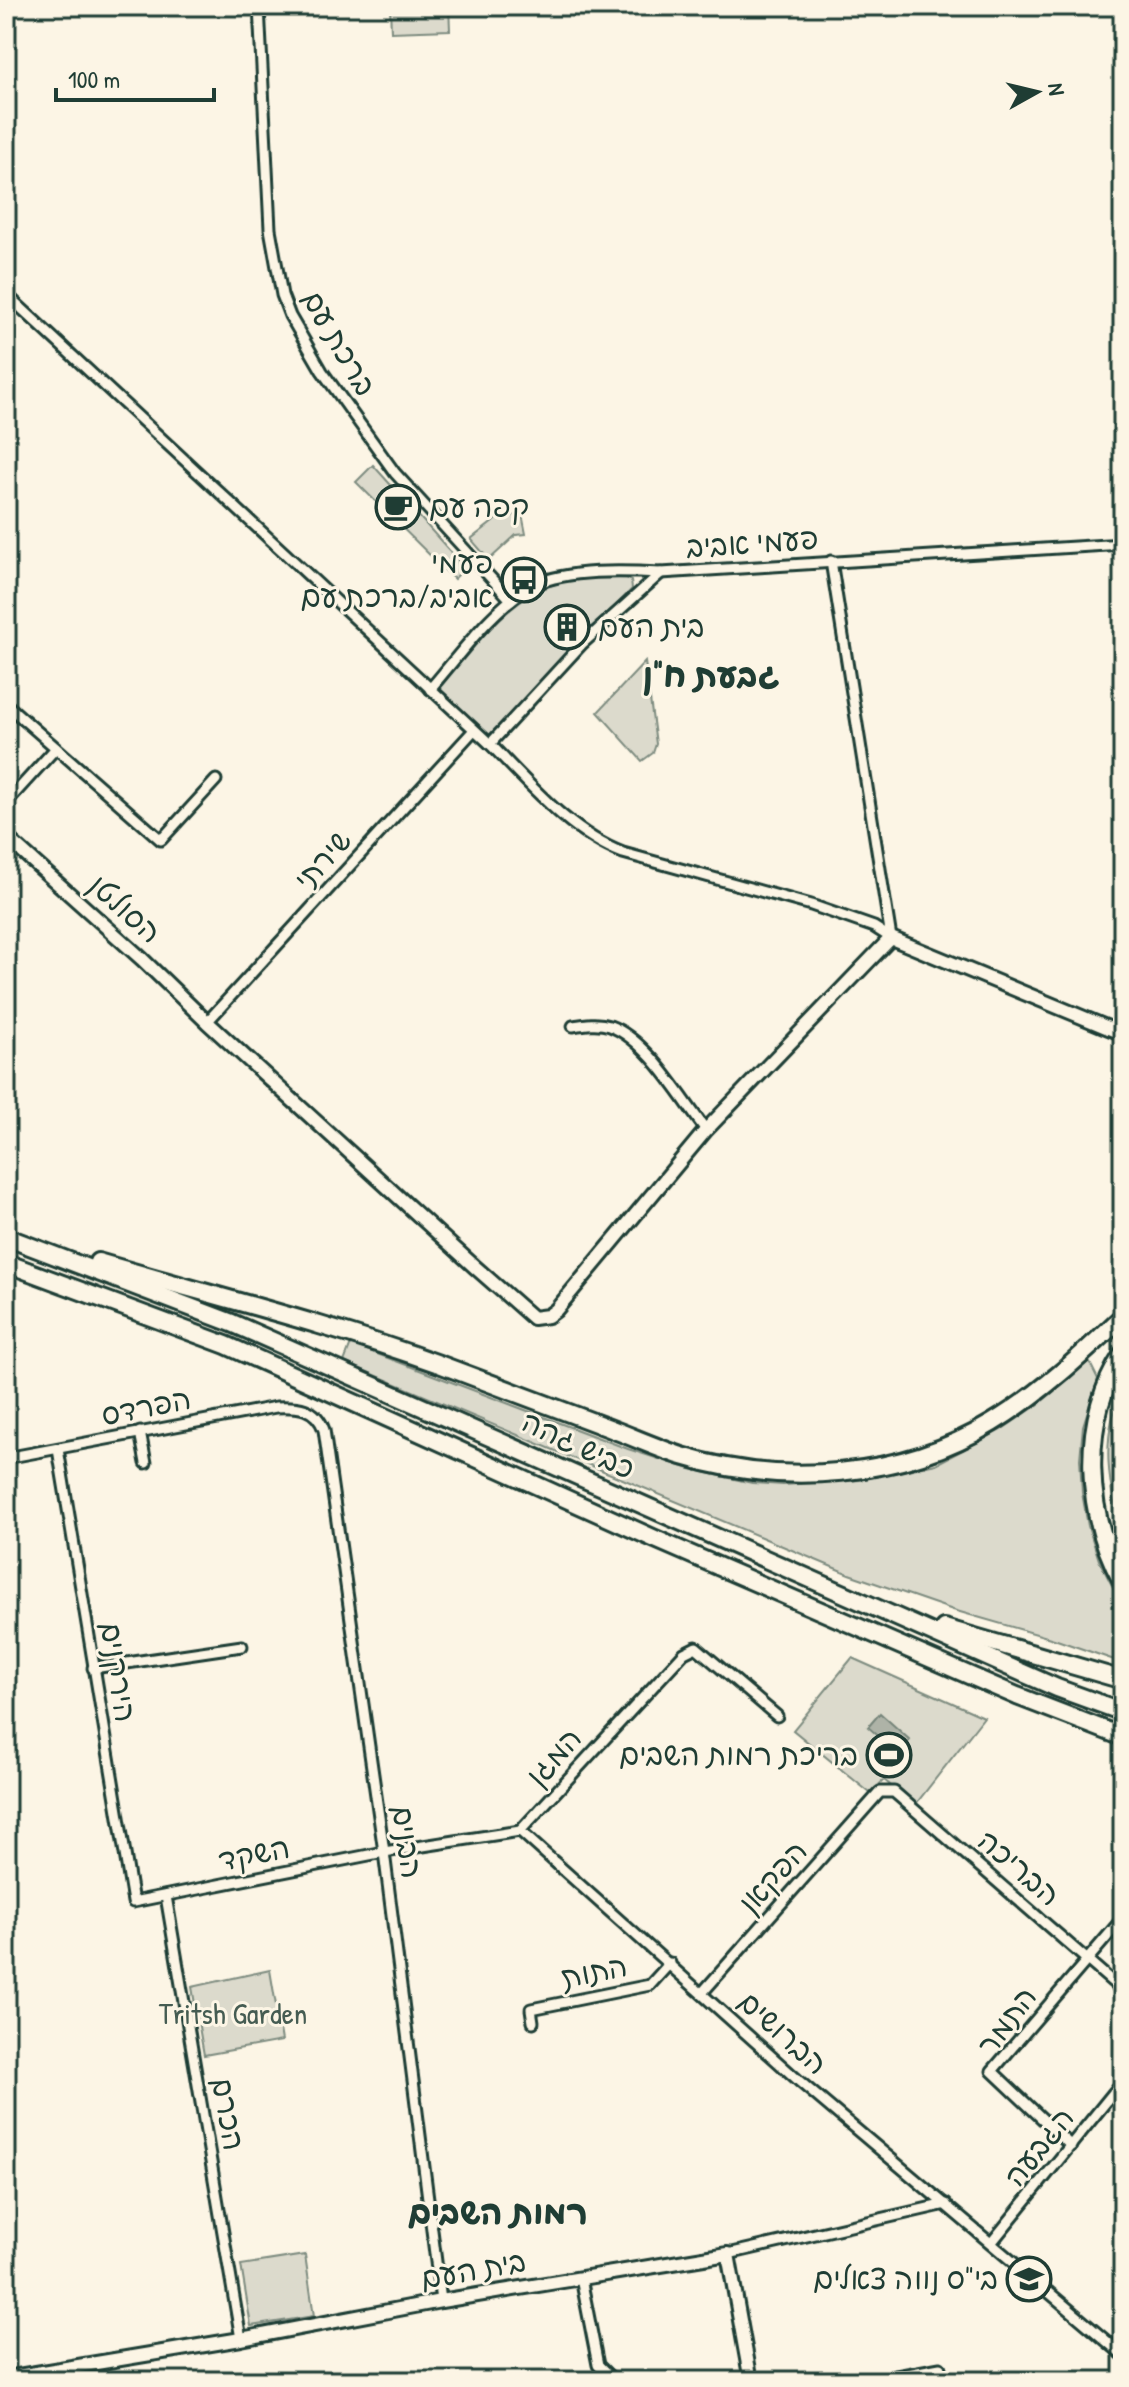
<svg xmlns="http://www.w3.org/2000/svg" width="1129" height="2387" font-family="'Patrick Hand','Playpen Sans Hebrew',sans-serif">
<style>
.green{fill:#dcdacc;stroke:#7e8c80;stroke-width:2}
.water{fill:#aeb3a7;stroke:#758479;stroke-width:2}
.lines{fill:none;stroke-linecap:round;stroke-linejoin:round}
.street-casing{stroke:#1f3d34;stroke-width:15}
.secondary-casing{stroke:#1f3d34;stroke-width:18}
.highway-casing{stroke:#1f3d34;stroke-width:22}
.street{stroke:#fcf5e5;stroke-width:9}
.secondary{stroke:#fcf5e5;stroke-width:12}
.highway{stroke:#fcf5e5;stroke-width:16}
.labels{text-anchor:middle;stroke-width:6;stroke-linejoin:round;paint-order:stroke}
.street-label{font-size:30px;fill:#1f3d34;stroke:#fcf5e5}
.poi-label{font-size:30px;fill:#1f3d34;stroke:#fcf5e5;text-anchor:end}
.park-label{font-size:30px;fill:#455c52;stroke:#fcf5e5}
.quarter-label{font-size:34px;font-weight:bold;fill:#1f3d34;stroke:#fcf5e5}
</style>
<rect width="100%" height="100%" fill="#fcf5e5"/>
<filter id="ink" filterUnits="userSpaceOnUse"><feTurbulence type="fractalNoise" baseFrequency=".0125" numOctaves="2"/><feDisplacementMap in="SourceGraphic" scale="16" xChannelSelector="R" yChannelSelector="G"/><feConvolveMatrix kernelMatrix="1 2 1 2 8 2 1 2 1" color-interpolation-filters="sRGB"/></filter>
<g filter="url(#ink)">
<g class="green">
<polygon points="390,6 449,6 450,30 391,32"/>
<polygon points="373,465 465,568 454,579 356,482"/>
<polygon points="522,514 526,534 516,535 489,560 471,539 498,518"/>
<path d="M 625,577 L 631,581 L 632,589 L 489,735 L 437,687 C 467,656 501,608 540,590 C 564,578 599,578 625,577 Z"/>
<polygon points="645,662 656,744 653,753 642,761 598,712"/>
<polygon points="351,1344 628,1449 690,1469 752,1483 783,1485 859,1480 936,1464 1001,1430 1039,1404 1089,1361 1098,1379 1083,1426 1080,1459 1082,1493 1088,1526 1099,1560 1123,1607 1123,1663 1054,1639 953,1610 849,1574 344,1362"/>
<path d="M 1123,1392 L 1123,1542 C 1111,1493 1097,1438 1123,1392 Z"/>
<polygon points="852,1658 984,1717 915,1805 884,1780 870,1793 793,1730"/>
<polygon points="270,1970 282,2041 204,2055 192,1987"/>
<polygon points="305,2255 314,2316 251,2326 241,2265"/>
</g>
<polygon class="water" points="880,1713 910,1740 886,1768 870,1754 883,1740 868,1727"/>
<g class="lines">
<g class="street-casing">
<g id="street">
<polyline points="259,6 270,229 282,295 290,316 322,371 395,473 511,600"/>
<path d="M 6,294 L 490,744 C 529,783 570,833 623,853 L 811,905 L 874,927 L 891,938"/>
<polyline points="831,561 891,938"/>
<path d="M 430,689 C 459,656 494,605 534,585 C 568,569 624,571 661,573 L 1123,544"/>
<polyline points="6,704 161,840 216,780"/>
<polyline points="490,744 582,644 661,573"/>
<polyline points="6,803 56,748"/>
<polyline points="207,1022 474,730"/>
<path d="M 573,1026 C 585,1024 598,1022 610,1026 C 648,1040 681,1098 706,1130"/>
<polyline points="140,1432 146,1463"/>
<polyline points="58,1449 133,1902 384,1852 520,1831 799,2081 1123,2355"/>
<path d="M 6,1458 L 276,1407 C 298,1406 316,1407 324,1430 L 384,1852 L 441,2301"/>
<polyline points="93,1668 242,1646"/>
<polyline points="520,1831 684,1653 696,1647 777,1716"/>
<polyline points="166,1896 241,2339"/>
<polyline points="702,1993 880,1792 894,1792 1123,1991"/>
<polyline points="533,2022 531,2009 650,1985 670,1963"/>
<polyline points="1071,2146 992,2071 1123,1918"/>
<polyline points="992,2242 1123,2081"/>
<polyline points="728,2254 946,2204"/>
<polyline points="581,2278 598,2365 614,2381"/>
<polyline points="869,2381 940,2368"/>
</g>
</g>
<g class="secondary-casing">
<g id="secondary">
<polyline points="6,837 142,959 207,1022 475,1267 533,1318 548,1316 556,1310 706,1130 891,938 1123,1034"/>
<polyline points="6,2378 241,2339 441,2301 728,2254 751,2381"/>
</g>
</g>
<g class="highway-casing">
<g id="highway">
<polyline points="6,1237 232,1323 1057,1688 1123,1712"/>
<path d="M 98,1262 C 211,1295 328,1324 439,1364 C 496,1385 552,1407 609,1428 C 633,1437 657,1448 682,1456 C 783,1487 902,1478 992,1423 C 1040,1394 1082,1355 1123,1316"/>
<polyline points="6,1263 226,1345 653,1538 1017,1696 1123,1737"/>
<path d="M 1123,1354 C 1079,1421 1085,1515 1123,1583"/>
<polyline points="944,1628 1123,1680"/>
</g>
</g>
<use href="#street" class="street"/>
<use href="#secondary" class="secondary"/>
<use href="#highway" class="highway"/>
</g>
</g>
<defs>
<g id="cafe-ring" transform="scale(2.3)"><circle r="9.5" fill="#fcf5e5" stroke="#1f3d34" stroke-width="1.5"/><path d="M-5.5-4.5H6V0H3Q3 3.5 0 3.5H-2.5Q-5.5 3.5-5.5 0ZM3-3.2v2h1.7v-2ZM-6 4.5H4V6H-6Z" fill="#1f3d34"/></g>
<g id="bus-ring" transform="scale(2.3)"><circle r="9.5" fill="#fcf5e5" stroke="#1f3d34" stroke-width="1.5"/><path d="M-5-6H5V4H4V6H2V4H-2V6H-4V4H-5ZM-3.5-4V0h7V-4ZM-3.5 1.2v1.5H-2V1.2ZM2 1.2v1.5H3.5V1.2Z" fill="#1f3d34"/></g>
<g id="building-ring" transform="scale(2.3)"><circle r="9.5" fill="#fcf5e5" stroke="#1f3d34" stroke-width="1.5"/><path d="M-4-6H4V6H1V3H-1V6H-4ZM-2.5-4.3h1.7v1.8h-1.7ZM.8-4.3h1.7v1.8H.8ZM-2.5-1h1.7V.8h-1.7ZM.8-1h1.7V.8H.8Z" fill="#1f3d34"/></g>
<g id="stadium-ring" transform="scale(2.3)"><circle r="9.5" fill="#fcf5e5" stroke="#1f3d34" stroke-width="1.5"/><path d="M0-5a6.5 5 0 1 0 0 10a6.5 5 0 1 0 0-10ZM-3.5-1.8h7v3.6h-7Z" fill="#1f3d34"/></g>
<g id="school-ring" transform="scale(2.3)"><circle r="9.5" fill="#fcf5e5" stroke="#1f3d34" stroke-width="1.5"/><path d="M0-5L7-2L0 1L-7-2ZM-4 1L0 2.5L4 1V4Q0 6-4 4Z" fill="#1f3d34"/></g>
</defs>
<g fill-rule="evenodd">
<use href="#cafe-ring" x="398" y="507"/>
<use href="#bus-ring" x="524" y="580"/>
<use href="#building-ring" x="567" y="627"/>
<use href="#stadium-ring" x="889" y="1755"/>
<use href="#school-ring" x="1029" y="2279"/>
</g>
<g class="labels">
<g class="street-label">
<text transform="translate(339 343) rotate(60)" y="10">ברכת עם</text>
<text transform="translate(752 543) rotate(-4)" y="10">פעמי אביב</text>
<text transform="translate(323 860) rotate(-48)" y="10">שירתי</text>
<text transform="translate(125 909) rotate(42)" y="10">הסולטן</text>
<text transform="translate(146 1407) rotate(-11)" y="10">הפרדס</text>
<text transform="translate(578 1445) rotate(25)" y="10">כביש גהה</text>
<text transform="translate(118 1672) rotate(81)" y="10">הירקנים</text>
<text transform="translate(554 1757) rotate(-48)" y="10">המגן</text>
<text transform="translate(407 1842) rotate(82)" y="10">הבנים</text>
<text transform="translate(254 1854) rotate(-11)" y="10">השקד</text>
<text transform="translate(1019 1868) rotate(41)" y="10">הבריכה</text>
<text transform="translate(773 1877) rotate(-48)" y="10">הפקאן</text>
<text transform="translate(594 1972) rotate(-11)" y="10">התות</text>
<text transform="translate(1007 2021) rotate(-53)" y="10">התמר</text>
<text transform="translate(783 2033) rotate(42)" y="10">הברושים</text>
<text transform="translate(228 2114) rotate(80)" y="10">הכרם</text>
<text transform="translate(1039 2147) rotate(-51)" y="10">הגבעה</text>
<text transform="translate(473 2270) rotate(-10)" y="10">בית העם</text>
</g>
<g class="poi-label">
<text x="429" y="517" text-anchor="start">קפה עם</text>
<text x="493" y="573">פעמי<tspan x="493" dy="34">אביב/ברכת עם</tspan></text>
<text x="598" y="637" text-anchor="start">בית העם</text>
<text x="858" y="1765">בריכת רמות השבים</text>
<text x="998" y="2289">בי"ס נווה צאלים</text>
</g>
<g class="park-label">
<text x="233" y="2024">Tritsh Garden</text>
</g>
<g class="quarter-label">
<text x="711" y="687">גבעת ח"ן</text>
<text x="498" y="2224">רמות השבים</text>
</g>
</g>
<rect width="1129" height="2387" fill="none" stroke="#fcf5e5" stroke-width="32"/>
<rect x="16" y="16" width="1097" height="2355" fill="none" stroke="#1f3d34" stroke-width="3" filter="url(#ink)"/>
<g transform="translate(1037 92) rotate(82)" stroke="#fcf5e5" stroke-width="6" paint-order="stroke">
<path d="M0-6L14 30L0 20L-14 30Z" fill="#1f3d34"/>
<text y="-12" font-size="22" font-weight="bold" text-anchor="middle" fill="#1f3d34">N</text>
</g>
<path d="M56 88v12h158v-12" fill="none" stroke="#1f3d34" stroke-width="4"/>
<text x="68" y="88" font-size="24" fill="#1f3d34" stroke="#fcf5e5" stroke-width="6" paint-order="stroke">100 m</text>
</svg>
